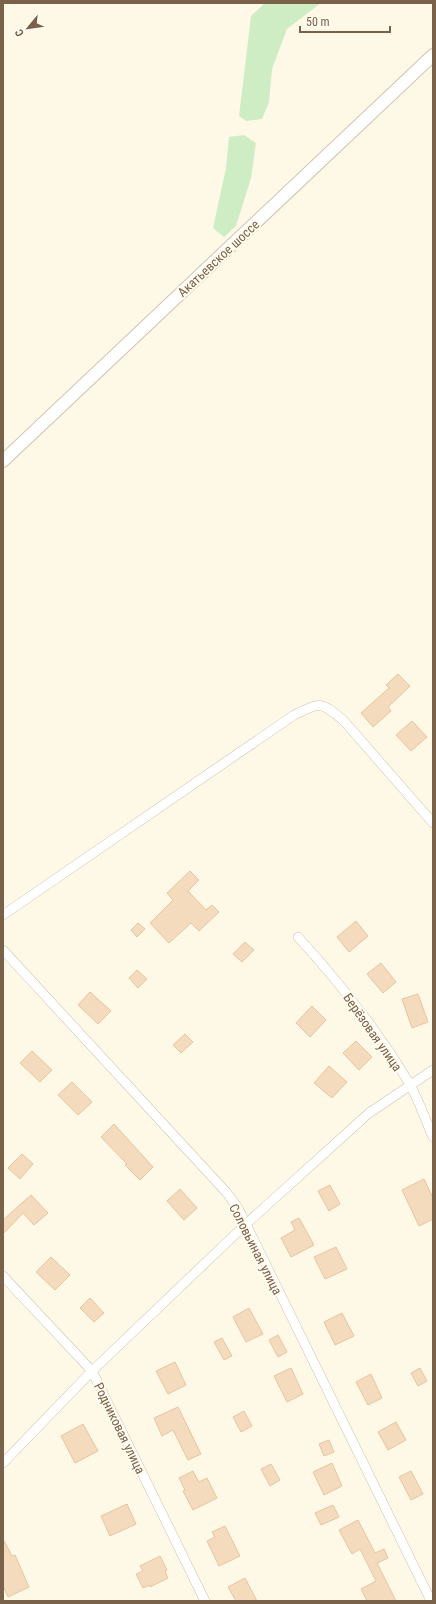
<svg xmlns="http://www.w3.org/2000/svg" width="436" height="1604" font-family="'Roboto Condensed',sans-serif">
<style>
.green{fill:#cfedc4}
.building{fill:#f5dbbd;stroke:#e8c49c}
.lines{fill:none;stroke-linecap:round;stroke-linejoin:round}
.minor-casing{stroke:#d1c1ac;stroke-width:10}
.tertiary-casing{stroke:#d1c1ac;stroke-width:14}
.minor{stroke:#fff;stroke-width:9}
.tertiary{stroke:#fff;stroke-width:12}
.labels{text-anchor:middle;stroke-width:4;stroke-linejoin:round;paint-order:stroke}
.street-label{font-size:13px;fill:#7a6149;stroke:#fffbef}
</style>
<rect width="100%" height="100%" fill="#fef8e7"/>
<g class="green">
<polygon points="265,3 321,3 287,29 272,69 269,102 262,119 246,121 239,116 251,16"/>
<polygon points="244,135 256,143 251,178 236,226 224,237 213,228 226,168 229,137"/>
</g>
<g class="building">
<polygon points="398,674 410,686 388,707 391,711 373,727 361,713 389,688 386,685"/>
<polygon points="412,721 427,737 411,751 396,735"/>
<polygon points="190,871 199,880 188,891 206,910 212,905 219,912 199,931 191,923 169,943 150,923 173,900 167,893"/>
<polygon points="356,921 368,936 349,952 337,937"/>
<polygon points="138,923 145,929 137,937 131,930"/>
<polygon points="245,942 254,950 242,962 233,954"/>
<polygon points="381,963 396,982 383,993 367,974"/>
<polygon points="137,970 147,979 138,988 129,978"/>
<polygon points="90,992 111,1011 98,1024 78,1005"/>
<polygon points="418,994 428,1022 412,1028 402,999"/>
<polygon points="312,1006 326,1020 310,1037 296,1023"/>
<polygon points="185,1034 193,1042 181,1053 173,1045"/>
<polygon points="356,1041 372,1057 359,1070 343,1053"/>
<polygon points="32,1051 52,1070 40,1082 20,1063"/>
<polygon points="329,1066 347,1082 332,1098 314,1083"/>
<polygon points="72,1082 92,1102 78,1115 58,1095"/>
<polygon points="114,1124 153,1167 140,1180 125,1165 127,1164 101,1137"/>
<polygon points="22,1154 33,1164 20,1179 8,1168"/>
<polygon points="424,1179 433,1198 433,1219 419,1226 402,1190"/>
<polygon points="330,1185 340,1204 329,1211 318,1191"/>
<polygon points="180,1189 197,1208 184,1220 167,1201"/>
<polygon points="31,1195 48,1213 34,1225 23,1213 3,1234 3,1220"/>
<polygon points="299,1218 314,1245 291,1257 281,1238 295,1230 291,1222"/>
<polygon points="336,1247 347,1269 325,1279 314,1257"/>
<polygon points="51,1257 70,1275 55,1290 36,1272"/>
<polygon points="90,1298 104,1313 94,1322 80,1308"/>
<polygon points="249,1308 263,1334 246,1342 233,1317"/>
<polygon points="342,1313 354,1336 335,1345 324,1322"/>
<polygon points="278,1335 287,1352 278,1357 269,1340"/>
<polygon points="222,1338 232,1356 224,1360 214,1342"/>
<polygon points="175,1362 186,1385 168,1394 156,1371"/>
<polygon points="291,1368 303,1394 287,1402 274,1376"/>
<polygon points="420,1368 427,1381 418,1386 411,1373"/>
<polygon points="371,1374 382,1398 368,1405 356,1382"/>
<polygon points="178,1407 201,1454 188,1460 173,1430 162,1436 154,1418"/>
<polygon points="244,1411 252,1426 241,1432 233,1417"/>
<polygon points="396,1422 406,1440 388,1450 378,1432"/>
<polygon points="83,1424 98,1451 75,1463 61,1436"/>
<polygon points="329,1440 334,1452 324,1456 319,1444"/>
<polygon points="332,1463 342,1486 324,1495 313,1472"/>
<polygon points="271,1464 280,1480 270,1486 261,1469"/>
<polygon points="193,1471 199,1482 207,1478 217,1498 193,1510 183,1491 185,1490 179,1478"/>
<polygon points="411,1471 423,1494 411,1500 399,1477"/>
<polygon points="127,1504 136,1524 110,1536 101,1516"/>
<polygon points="333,1505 339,1517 321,1525 315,1513"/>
<polygon points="358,1520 375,1553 384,1549 388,1558 377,1563 396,1601 367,1601 361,1589 376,1581 360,1549 352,1554 339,1530"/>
<polygon points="225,1526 240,1556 219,1566 207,1541 215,1537 212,1532"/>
<polygon points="3,1539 12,1556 15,1555 29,1587 8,1597 3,1586"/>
<polygon points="160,1556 167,1570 165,1571 168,1578 150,1587 150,1585 143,1588 136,1574 143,1571 140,1566"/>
<polygon points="245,1578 257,1601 236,1601 228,1587"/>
</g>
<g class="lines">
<g class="minor-casing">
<g id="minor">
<path d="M 3,915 L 294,715 C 321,702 321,701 344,721 L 433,823"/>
<path d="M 298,937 C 339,982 378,1031 409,1083 C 419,1100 425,1119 433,1137"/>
<polyline points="3,950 227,1193 238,1208 431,1601"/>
<polyline points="3,1276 92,1371 205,1601"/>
<polyline points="3,1463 92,1371 245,1225 369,1113 433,1070"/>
</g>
</g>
<g class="tertiary-casing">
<polyline id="tertiary" points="3,461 433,55"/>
</g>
<use href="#minor" class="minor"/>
<use href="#tertiary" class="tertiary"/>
</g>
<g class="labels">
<g class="street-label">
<text transform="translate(218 258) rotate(-43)" y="5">Акатьевское шоссе</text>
<text transform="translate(373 1032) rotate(55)" y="5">Берёзовая улица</text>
<text transform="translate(256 1249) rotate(63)" y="5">Соловьиная улица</text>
<text transform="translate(120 1428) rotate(64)" y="5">Родниковая улица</text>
</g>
</g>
<rect width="436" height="1604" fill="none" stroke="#7a6149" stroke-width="8"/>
<g transform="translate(28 28) rotate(241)" stroke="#fffbef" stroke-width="3" paint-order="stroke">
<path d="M0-3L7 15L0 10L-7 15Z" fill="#7a6149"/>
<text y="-6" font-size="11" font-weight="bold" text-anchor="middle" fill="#7a6149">С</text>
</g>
<path d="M300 26v6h90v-6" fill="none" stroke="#7a6149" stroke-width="2"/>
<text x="306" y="26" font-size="12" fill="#7a6149" stroke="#fffbef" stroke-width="3" paint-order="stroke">50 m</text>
</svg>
